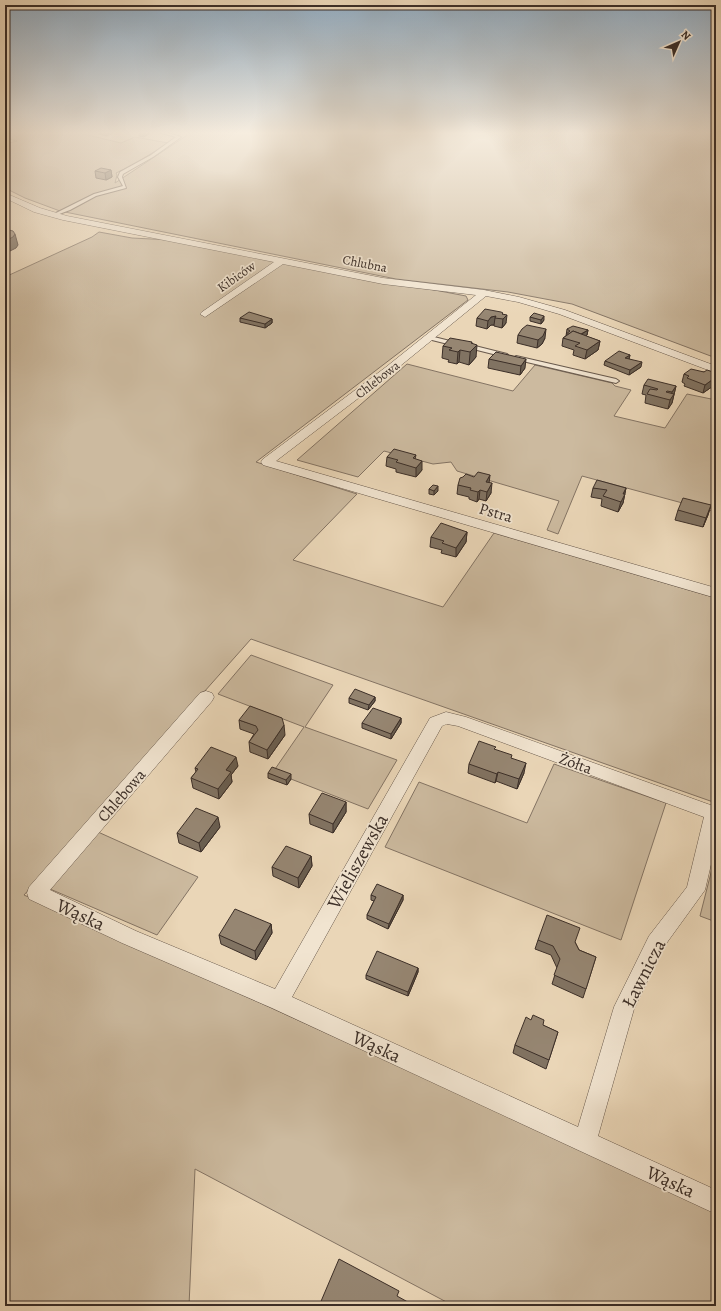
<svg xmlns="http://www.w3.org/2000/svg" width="721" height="1311" font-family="Alegreya,serif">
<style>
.green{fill:#ccba9f;stroke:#847464}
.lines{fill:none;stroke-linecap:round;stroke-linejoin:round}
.lane-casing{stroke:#68594c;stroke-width:2}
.street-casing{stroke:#68594c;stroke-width:1}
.lane{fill:#f1e4d0;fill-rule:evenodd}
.street{fill:#f1e4d0;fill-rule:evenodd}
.wall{fill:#817362;stroke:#3c2f28}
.shaded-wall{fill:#695e50;stroke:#3c2f28}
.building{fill:#968672;stroke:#3c2f28}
.labels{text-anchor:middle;stroke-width:3.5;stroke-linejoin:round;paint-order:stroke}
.far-street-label{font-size:13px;fill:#3c2f28;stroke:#f1e4d0}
.street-label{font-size:16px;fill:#3c2f28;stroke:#f1e4d0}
.near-street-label{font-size:19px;fill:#3c2f28;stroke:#f1e4d0}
</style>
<rect width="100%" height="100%" fill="#ead6b7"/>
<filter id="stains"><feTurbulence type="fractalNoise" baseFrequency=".005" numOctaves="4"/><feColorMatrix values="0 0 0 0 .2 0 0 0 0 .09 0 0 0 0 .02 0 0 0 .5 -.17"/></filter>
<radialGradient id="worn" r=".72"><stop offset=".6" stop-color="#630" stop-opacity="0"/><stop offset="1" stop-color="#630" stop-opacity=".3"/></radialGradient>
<g class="green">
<polygon points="5,132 75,132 121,143 135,137 168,143 133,165 116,173 117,175 115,183 192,132 716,132 716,358 572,304 508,292 396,279 60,211 25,198 5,188 5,144 17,141 5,138"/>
<polygon points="99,232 132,238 171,240 466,296 468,300 256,462 357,494 293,560 443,607 494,533 716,598 716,803 251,639 24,895 716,1211 716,1306 454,1306 195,1169 189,1306 5,1306 5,277 92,237"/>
<polygon points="407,364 513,391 535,365 612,383 615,386 631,390 614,416 665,428 687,394 716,400 716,512 582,476 558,534 547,530 559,501 457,471 451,462 433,464 384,451 358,477 297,460"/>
<polygon points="251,655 333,685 305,727 397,760 368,809 273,772 304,727 218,694"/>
<polygon points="554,764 666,803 621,940 385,847 419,782 527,823"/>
<polygon points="98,832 198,877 157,935 50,889"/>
<polygon points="716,853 716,922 700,916"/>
</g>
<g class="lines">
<g class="lane-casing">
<g id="lane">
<polygon points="164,132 181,137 153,157 123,174 122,177 126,188 96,196 70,210 54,216 54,214 94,194 123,186 118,177 120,172 151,155 176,137 157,132"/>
<polygon points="430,336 458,343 459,344 456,346 428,339 427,338"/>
<polygon points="467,344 507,354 508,355 505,357 465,347 464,346"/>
<polygon points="516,356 616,379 619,381 616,383 514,359 513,358"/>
</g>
</g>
<g class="street-casing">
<g id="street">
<polygon points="5,193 40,208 67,216 383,278 484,290 519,297 565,310 716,366 716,373 559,314 518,302 486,296 394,371 276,461 716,588 716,598 263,465 261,462 263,459 386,367 476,295 383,284 283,264 205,317 200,314 202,312 274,262 63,220 34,212 5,198"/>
<path d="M 206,691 L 212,693 L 214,697 L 212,701 L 50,890 L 136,931 L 275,989 L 430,718 L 446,712 L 466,717 L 716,807 L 716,843 L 705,890 L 663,948 L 634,1009 L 598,1136 L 716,1190 L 716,1214 L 272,1008 L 122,943 L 29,899 L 27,893 L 29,887 L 200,693 ZM 447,724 L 458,726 L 704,817 L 687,887 L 649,936 L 614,1007 L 578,1127 L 292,997 L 442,726 Z"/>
</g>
</g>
<use href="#lane" class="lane"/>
<use href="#street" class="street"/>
</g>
<g class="wall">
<polygon points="99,132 114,132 107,136 99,134"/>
<polygon points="139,133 149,134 143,137 139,136"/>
<polygon points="111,170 112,177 106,180 96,178 95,171"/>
<polygon points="503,314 506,323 502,328 494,326 494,325 491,325 487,329 476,326 477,318"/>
<polygon points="530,317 544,320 541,324 530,321"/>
<polygon points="240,318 272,319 272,323 265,328 240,322"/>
<polygon points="567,329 588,330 587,335 585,336 600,341 598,350 585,359 573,355 574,350 562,346 563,338 566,336"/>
<polygon points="518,335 545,338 542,344 537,348 517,343"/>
<polygon points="472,343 476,357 469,365 459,362 457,364 448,362 449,360 442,358 443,346"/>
<polygon points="496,352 525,368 520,375 488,368 489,359"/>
<polygon points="630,355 629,359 641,367 629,375 604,365 605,361"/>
<polygon points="704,372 716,373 716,384 703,393 684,386 685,384 682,382 684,374"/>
<polygon points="644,385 676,386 672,403 668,409 645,403 646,395 642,394"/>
<polygon points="416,455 415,459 422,470 416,477 396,472 396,469 386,466 387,457"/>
<polygon points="489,483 491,493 486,501 479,499 477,502 469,499 469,497 457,494 458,485"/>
<polygon points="593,488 626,488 623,503 618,512 601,506 602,499 591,497"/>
<polygon points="429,489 438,491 434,495 429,494"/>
<polygon points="711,505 708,515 703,527 675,520 678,510"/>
<polygon points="467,532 466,542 456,557 441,553 442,550 430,547 431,537"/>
<polygon points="375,697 375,701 368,710 349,703 349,698"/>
<polygon points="401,718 401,723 391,739 362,728 362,723"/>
<polygon points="239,720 285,735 268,759 250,752 249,742 254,734 240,729"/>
<polygon points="495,750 511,758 524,773 517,789 496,781 495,783 468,773 469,764"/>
<polygon points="238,766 231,775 232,782 219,799 193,788 191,778 196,772 195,768"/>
<polygon points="268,773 291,779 287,785 268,778"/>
<polygon points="346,802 346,812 333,833 310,824 309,814"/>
<polygon points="220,827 201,852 179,843 177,833"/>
<polygon points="311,856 312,866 299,888 273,876 272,867"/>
<polygon points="371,895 403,895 403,900 388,929 367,919 367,915 374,901 371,900"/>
<polygon points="271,924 272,933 256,960 221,944 219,935"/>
<polygon points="538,940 575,942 579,950 596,957 583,998 552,984 557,968 551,955 535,949"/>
<polygon points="418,968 418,972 408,996 366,979 366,975"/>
<polygon points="531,1020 558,1032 546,1069 513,1053 515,1045"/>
</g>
<g class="shaded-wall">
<polygon points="107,132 114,132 107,136 106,133"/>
<polygon points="146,132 149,132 149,134 143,137 143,134"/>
<polygon points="111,170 112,177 106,180 105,173"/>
<polygon points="15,234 18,245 16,248 8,252 5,252 5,241"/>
<polygon points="507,315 506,323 502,328 503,319"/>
<polygon points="496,316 495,318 494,325 491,325 487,329 488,321 491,317"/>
<polygon points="544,316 544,320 541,324 541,320"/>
<polygon points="272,319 272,323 265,328 265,324"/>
<polygon points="546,329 545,338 542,344 537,348 538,340"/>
<polygon points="588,330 587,335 576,341 577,337"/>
<polygon points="600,341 598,350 585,359 587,350"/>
<polygon points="472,342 471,351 477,345 476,357 469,365 471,343"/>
<polygon points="460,350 459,362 457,364 458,352"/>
<polygon points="630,355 629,359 625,358"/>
<polygon points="526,359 525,368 520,375 521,366"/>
<polygon points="642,362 641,367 629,375 630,370"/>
<polygon points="716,377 716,384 703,393 705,385"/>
<polygon points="676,386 672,403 668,409 672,392"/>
<polygon points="422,461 422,470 416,477 416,468"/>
<polygon points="490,475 489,484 486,482"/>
<polygon points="492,483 491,493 486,501 487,492"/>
<polygon points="438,486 438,491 434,495 434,491"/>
<polygon points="626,488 623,503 618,512 623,494"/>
<polygon points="480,490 479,499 477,502 478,492"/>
<polygon points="711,505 708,515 703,527 706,518"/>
<polygon points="467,532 466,542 456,557 456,548"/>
<polygon points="375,697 375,701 368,710 369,705"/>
<polygon points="401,718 401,723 391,739 391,734"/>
<polygon points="284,725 285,735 268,759 267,750"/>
<polygon points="236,757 238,766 231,775 232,782 219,799 218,789 226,770"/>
<polygon points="526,763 524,773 517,789 519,779"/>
<polygon points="498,772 496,781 495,783 497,774"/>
<polygon points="291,774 291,779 287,785 286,780"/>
<polygon points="346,802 346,812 333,833 333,824"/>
<polygon points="218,817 220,827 201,852 199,843"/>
<polygon points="311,856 312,866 299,888 298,878"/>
<polygon points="403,895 403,900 388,929 389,924"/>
<polygon points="271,924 272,933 256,960 255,951"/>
<polygon points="418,968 418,972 408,996 408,992"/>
</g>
<g class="building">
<polygon points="141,132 146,132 143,134 139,133"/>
<polygon points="101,168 111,170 105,173 95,171"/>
<polygon points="5,229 13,231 15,234 13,237 5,241"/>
<polygon points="485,309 501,312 503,313 502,314 507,315 503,319 495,318 496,316 491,317 488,321 477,318"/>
<polygon points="249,312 272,319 265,324 240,318"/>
<polygon points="534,313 544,316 541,320 530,317"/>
<polygon points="527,325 546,329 543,336 538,340 518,335 522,329"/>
<polygon points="573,326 588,330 581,334 573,331 569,334 566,334 570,331 567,329"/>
<polygon points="573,331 600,341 587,350 575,346 580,343 563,338"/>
<polygon points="450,338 472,342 471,343 477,345 470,352 460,350 458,352 449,350 452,348 443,346"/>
<polygon points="619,351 630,355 625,358 642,362 630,370 605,361"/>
<polygon points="496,352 526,359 521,366 489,359"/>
<polygon points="691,369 704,372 707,370 716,373 716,377 705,385 687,378 689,376 684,374"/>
<polygon points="648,379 676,386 672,392 667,391 666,392 674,394 670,400 647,394 650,389 657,390 658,389 644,385"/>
<polygon points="394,449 416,455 413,458 422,461 416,468 396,462 398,460 387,457"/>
<polygon points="478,472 490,475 486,482 492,483 487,492 480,490 478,492 470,490 471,488 458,485 460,478 463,477 466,474 474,477"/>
<polygon points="597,480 626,488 623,494 625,494 621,502 603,496 607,490 593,488"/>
<polygon points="433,485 438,486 434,491 429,489"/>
<polygon points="683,498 711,505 706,518 678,510"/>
<polygon points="441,523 467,532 456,548 442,543 444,541 431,537"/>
<polygon points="355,689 375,697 369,705 349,698"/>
<polygon points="250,706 282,718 284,725 267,750 249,742 258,730 256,726 239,720"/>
<polygon points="373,708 401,718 391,734 362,723"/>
<polygon points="479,741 496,747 494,749 512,755 511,758 526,763 519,779 498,772 497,774 469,764"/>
<polygon points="211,747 236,757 226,770 231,772 218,789 191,778 198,769 195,768"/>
<polygon points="272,767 291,774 286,780 268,773"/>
<polygon points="322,793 346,802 333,824 309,814"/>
<polygon points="196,808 218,817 199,843 177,833"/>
<polygon points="286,846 311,856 298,878 272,867"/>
<polygon points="377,884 403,895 389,924 367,915 376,897 371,895"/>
<polygon points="235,909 271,924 255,951 219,935"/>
<polygon points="547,915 580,928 575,942 579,950 596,957 586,989 554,975 560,959 553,946 538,940"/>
<polygon points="377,951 418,968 408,992 366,975"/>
<polygon points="533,1015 544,1020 543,1025 558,1032 549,1060 515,1045 526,1017 531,1020"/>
<polygon points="339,1259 399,1291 397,1296 415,1306 319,1306"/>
</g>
<linearGradient id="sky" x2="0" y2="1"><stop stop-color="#91abc1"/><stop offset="0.42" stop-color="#f6eddf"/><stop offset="1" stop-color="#f6eddf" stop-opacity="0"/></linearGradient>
<rect width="721" height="316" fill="url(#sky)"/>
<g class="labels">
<g class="far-street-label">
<text transform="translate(365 263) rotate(11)" y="5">Chlubna</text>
<text transform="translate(236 276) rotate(-35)" y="5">Kibiców</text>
<text transform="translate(377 379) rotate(-38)" y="5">Chlebowa</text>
</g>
<g class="street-label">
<text transform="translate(496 512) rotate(16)" y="6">Pstra</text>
<text transform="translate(576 763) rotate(20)" y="6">Żółta</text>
<text transform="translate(121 795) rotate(-49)" y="6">Chlebowa</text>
</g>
<g class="near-street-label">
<text transform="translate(357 861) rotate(-61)" y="7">Wieliszewska</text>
<text transform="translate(81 914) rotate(25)" y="7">Wąska</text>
<text transform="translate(643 973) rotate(-63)" y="7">Ławnicza</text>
<text transform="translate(377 1046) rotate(25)" y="7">Wąska</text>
<text transform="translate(671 1181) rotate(25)" y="7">Wąska</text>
</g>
</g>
<rect width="721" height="1311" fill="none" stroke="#ead6b7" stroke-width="20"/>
<rect x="6" y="6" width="709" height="1299" fill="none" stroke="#3c2f28" stroke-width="2"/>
<rect x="10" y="10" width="701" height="1291" fill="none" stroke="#3c2f28"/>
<g transform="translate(679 42) rotate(45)" stroke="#f1e4d0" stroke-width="3" paint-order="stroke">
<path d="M0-3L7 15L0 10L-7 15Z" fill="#3c2f28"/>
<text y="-6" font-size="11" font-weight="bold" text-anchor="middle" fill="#3c2f28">N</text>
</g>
<rect width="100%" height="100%" filter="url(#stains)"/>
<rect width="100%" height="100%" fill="url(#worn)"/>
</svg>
